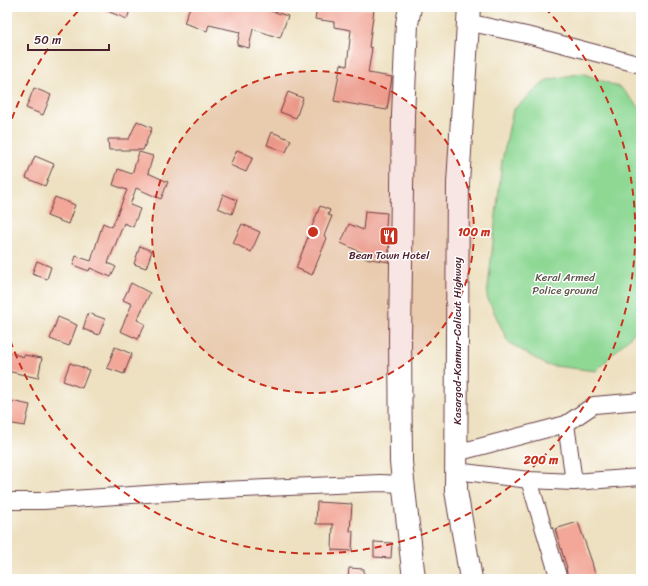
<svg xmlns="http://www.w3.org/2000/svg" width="648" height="586" font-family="Sriracha,sans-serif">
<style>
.green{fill:#8ed894;stroke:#6c7c60}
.building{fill:#f2a798}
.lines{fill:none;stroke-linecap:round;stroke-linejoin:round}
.minor-casing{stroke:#633c42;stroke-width:18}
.highway-casing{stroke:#633c42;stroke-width:24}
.minor{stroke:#fff;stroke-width:16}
.highway{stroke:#fff;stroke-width:22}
.ring{fill:none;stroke:#c8321e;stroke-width:2;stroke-dasharray:7 5}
.labels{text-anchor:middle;stroke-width:3;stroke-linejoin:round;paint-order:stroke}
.poi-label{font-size:11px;fill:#4a1f2b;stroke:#fff}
.park-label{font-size:11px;fill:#5e564a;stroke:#fff}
.street-label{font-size:11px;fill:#4a1f2b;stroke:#fff}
.centre{fill:#c8321e;stroke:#fff;stroke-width:2}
.ring-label{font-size:12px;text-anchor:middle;font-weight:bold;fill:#c8321e;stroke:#fff;stroke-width:3;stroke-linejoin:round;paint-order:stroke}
</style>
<rect width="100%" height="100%" fill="#fff"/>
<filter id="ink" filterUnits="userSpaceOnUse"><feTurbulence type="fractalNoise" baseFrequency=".025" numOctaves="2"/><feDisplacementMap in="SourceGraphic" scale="8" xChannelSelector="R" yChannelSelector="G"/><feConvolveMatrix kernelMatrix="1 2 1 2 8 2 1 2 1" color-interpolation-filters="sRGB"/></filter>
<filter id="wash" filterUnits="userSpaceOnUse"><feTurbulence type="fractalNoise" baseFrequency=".012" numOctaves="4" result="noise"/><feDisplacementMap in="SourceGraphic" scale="16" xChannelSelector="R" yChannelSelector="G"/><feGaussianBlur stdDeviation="0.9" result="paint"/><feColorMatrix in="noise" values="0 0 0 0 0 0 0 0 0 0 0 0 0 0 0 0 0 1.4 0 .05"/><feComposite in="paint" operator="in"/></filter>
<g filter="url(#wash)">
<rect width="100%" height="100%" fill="#eee1c1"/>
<polygon class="green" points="582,73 621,88 641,109 641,308 636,331 596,371 546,365 508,342 487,297 502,161 513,110 547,80"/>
<g id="blocks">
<g class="building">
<polygon points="97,7 131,7 127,19"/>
<polygon points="190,7 216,7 224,10 225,7 257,7 288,16 280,38 253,29 249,48 237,45 240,32 209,25 207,31 184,23"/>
<polygon points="317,7 374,9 369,47 372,48 368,73 392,77 387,110 334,101 341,64 347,66 351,30 334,27 334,22 315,19"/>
<polygon points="34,88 51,95 43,115 26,108"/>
<polygon points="288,92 303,98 296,118 280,112"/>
<polygon points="137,121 152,128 143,150 109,150 108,139 129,139"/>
<polygon points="272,132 291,140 286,152 267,145"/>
<polygon points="237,150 253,157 246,172 230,165"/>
<polygon points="139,152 153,156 148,173 168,182 161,199 136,188 130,205 140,209 133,227 124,223 108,263 116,267 111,277 90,268 89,271 73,265 76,256 91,261 103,223 112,227 127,190 113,185 118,169 132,174"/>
<polygon points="35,156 54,164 45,186 26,178"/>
<polygon points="223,194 237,200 232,214 218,208"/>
<polygon points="55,197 75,205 68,224 47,216"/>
<polygon points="320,206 330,210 328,215 332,216 324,236 327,238 312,275 296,268"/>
<polygon points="365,211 387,213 385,238 389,239 389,262 364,258 365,254 341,243 349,224 363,230"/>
<polygon points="242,224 260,232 251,252 233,243"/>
<polygon points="140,246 152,251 146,268 134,264"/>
<polygon points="37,261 51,267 47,279 32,274"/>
<polygon points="131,283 150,293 137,320 145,324 138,339 120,331 132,304 123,300"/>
<polygon points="88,313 105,319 99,335 83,329"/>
<polygon points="58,317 77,325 69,346 50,339"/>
<polygon points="115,347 132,354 124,374 107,368"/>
<polygon points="7,352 24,357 24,355 42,358 38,378 7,371"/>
<polygon points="70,363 89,370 82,388 63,381"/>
<polygon points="7,400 30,405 25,426 7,423"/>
<polygon points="317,502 352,504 350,531 353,531 352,551 332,550 333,524 316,524"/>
<polygon points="578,522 592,562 596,579 568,579 566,568 567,568 555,529"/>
<polygon points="374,542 392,543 391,558 374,557"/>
<polygon points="349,568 364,569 363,579 348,579"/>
</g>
</g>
</g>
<g filter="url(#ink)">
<use href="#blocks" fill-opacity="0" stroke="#633c42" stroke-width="1"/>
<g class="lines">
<g class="minor-casing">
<g id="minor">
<polyline points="467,22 531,36 641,65"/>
<polyline points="456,453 566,424"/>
<polyline points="456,471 529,480 574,482 641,477"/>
<polyline points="529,480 559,579"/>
<polyline points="574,482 566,424 594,405 641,401"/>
<polyline points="7,501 43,501 176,492 380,483 402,484"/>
</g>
</g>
<g class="highway-casing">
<g id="highway">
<polyline points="410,7 407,24 403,115 400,339 401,462 414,579"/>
<polyline points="469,7 458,183 456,491 471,579"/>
</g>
</g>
<use href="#minor" class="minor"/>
<use href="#highway" class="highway"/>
</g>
</g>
<circle cx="313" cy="232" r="161" fill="#c8321e" fill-opacity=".12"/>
<g class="ring">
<circle cx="313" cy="232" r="161"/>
<path d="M8 130A322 322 0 0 1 81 8M545 8A322 322 0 1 1 8 334"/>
</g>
<defs>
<g id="restaurant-square" transform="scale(1)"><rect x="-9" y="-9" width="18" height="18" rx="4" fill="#c8321e" stroke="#fff"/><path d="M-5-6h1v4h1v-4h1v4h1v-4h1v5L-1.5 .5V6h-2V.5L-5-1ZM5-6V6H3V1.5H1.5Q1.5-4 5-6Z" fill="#fff"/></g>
</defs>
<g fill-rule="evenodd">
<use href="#restaurant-square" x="389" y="236"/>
</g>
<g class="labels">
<g class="poi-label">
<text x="389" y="259">Bean Town Hotel</text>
</g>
<g class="park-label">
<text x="565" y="281">Keral Armed<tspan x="565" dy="13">Police ground</tspan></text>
</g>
<g class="street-label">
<text transform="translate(457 341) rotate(-90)" y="4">Kasargod-Kannur-Calicut Highway</text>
</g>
</g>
<circle cx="313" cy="232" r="6" class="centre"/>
<g class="ring-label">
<text x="474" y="236">100 m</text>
<text x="541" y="464">200 m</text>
</g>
<rect width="648" height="586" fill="none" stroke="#fff" stroke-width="24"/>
<path d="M28 44v6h81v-6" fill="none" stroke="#4a1f2b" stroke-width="2"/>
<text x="34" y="44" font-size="12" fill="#4a1f2b" stroke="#ffffff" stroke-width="3" paint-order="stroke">50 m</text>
</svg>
